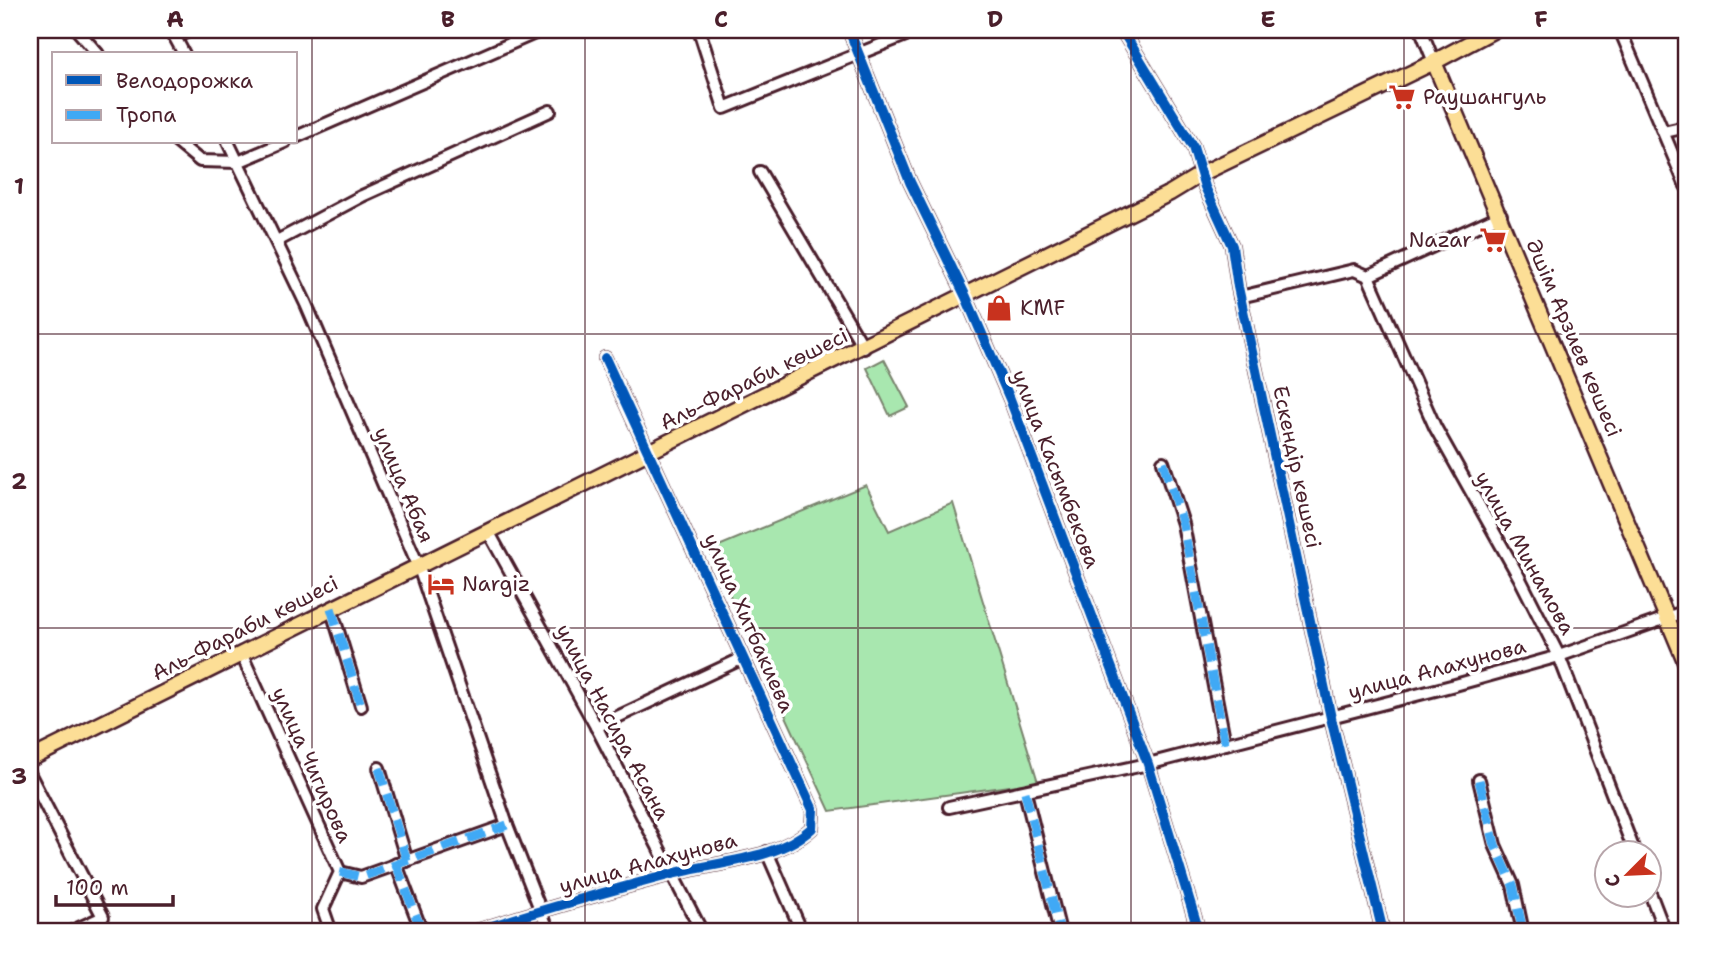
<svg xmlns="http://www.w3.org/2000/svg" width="1716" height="962" font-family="'Shantell Sans',sans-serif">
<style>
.green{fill:#a8e7af;stroke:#79836d;stroke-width:2}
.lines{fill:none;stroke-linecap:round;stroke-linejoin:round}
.minor-casing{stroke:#4a1f2b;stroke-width:16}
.major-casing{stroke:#4a1f2b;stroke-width:19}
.minor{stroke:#fff;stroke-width:10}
.major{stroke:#fcde96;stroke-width:14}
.quiet{stroke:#3fa9f5;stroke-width:9;stroke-dasharray:18 9;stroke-linecap:butt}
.cycleway-casing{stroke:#fff;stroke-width:15}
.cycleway{stroke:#0057b8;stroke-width:10}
.grid{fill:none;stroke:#4a1f2b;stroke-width:2;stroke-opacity:0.55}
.labels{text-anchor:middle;stroke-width:7;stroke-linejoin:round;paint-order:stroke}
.poi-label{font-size:21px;fill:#4a1f2b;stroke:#fff;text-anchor:start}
.street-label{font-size:21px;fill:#4a1f2b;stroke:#fff}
.neatline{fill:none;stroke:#4a1f2b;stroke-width:2.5}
.grid-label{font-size:23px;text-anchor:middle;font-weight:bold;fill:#4a1f2b}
</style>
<rect width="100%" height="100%" fill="#fff"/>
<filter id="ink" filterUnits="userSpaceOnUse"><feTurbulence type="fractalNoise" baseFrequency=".0143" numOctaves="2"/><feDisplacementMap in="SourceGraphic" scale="14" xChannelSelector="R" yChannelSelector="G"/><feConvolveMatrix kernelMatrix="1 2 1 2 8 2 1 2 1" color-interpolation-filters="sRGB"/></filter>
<g filter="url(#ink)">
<g class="green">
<polygon points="884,359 909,407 890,416 867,368"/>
<polygon points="866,485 889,531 953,503 1038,782 830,811 709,550"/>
</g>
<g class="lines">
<g class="minor-casing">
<g id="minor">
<polyline points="77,30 98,54"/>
<polyline points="171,30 184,54"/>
<polyline points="699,30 724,108 918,30"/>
<polyline points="849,30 910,182 966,297 1010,399 1148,764 1199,932"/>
<polyline points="1122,30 1193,147 1205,187 1232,246 1238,287 1331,718 1383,932"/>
<polyline points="1421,30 1434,62"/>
<polyline points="1620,30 1686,186"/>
<polyline points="175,37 191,30"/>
<polyline points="1664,132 1686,127"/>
<polyline points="296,137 542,30"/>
<polyline points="177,142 200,161 238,162 285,142"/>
<polyline points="228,142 306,304 418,565 507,825 549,932"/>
<polyline points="760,172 864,348"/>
<polyline points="277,241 362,196 550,111"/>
<polyline points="1368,276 1435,427 1519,577 1559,656 1635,853"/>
<polyline points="1240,297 1354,270 1368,276 1501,215"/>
<polyline points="1163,462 1183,524 1225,744"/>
<polyline points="488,531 599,732 702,932"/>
<polyline points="331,608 361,706"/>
<polyline points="241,653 340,872 323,909 331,932"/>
<polyline points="596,727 743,658"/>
<polyline points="379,768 407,861"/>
<polyline points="30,775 103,917 70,932"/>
<polyline points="1479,780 1495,845 1513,885 1523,932"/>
<polyline points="1025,792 1060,932"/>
<polyline points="949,807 1148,764 1455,685 1559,656 1686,611"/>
<polyline points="767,852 802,932"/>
<polyline points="396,864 422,932"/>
<polyline points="340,872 361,877 507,825"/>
<polyline points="1650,893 1665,932"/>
<path d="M 473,932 C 538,911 605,892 672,874 C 716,862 778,860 812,828 L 813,810 L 605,358"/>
</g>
</g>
<g class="major-casing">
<g id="major">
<polyline points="1434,62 1686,663"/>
<path d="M 30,759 C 409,569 791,385 1170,193 L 1203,173 L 1434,62 L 1494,30"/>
</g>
</g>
<use href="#minor" class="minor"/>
<use href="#major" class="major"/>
<g class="quiet">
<polyline points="1163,462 1183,524 1225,744"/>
<polyline points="331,608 361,706"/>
<polyline points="379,768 407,861"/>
<polyline points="1479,780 1495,845 1513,885 1523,932"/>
<polyline points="1025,792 1060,932"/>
<polyline points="396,864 422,932"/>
<polyline points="340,872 361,877 507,825"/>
</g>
<g class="cycleway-casing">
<g id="cycleway">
<polyline points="849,30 910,182 966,297 1010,399 1148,764 1199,932"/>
<polyline points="1122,30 1193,147 1205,187 1232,246 1238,287 1331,718 1383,932"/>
<path d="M 473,932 C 538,911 605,892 672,874 C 716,862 778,860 812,828 L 813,810 L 605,358"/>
</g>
</g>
<use href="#cycleway" class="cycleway"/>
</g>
</g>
<path class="grid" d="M 312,30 L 312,932M 585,30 L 585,932M 858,30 L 858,932M 1131,30 L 1131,932M 1404,30 L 1404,932M 30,334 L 1686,334M 30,628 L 1686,628"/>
<defs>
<g id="supermarket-bare" transform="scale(2.1)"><path d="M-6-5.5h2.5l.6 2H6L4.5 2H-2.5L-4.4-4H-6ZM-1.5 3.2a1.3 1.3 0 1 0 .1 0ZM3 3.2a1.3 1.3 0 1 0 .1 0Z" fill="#c8321e" stroke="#fff" stroke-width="2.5" paint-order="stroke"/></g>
<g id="shop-bare" transform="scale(2.1)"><path d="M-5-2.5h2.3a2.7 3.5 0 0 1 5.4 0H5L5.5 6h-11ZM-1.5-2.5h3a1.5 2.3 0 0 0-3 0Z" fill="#c8321e" stroke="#fff" stroke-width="2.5" paint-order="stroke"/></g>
<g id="hotel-bare" transform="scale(2.1)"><path d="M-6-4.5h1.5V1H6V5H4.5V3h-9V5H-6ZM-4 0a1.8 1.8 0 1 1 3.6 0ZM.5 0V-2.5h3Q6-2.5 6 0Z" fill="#c8321e" stroke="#fff" stroke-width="2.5" paint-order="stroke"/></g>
</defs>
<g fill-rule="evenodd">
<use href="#supermarket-bare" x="1402" y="97"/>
<use href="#supermarket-bare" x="1493" y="240"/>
<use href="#shop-bare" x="999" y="308"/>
<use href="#hotel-bare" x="441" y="584"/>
</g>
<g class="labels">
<g class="poi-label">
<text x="1423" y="104">Раушангуль</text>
<text x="1472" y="247" text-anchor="end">Nazar</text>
<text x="1020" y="315">KMF</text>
<text x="462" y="591">Nargiz</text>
</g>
<g class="street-label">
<text transform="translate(1574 338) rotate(67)" y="7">Әшім Арзиев көшесі</text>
<text transform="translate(754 379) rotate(-26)" y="7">Аль-Фараби көшесі</text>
<text transform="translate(1297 467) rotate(78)" y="7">Ескендір көшесі</text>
<text transform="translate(1056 469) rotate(69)" y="7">улица Касымбекова</text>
<text transform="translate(404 485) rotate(67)" y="7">улица Абая</text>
<text transform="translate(1525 553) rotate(61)" y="7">улица Минамова</text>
<text transform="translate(749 623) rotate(66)" y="7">улица Хитбакиева</text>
<text transform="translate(245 628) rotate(-27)" y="7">Аль-Фараби көшесі</text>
<text transform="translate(1437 669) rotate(-15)" y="7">улица Алахунова</text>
<text transform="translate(613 722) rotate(62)" y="7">улица Насира Асана</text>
<text transform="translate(312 765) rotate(66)" y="7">улица Чигирова</text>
<text transform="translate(648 863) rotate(-15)" y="7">улица Алахунова</text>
</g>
</g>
<rect width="1716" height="962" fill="none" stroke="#fff" stroke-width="77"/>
<rect x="52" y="52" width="245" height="91" fill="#ffffff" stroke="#b7a5aa" stroke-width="2"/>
<rect x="66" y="75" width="35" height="10" fill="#0057b8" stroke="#b7a5aa" stroke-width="2"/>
<text x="116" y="88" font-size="21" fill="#4a1f2b">Велодорожка</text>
<rect x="66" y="110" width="35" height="10" fill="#3fa9f5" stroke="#b7a5aa" stroke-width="2"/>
<text x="116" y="122" font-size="21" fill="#4a1f2b">Тропа</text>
<g transform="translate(1628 874) rotate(246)"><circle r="33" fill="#ffffff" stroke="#b7a5aa" stroke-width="2"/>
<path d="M0-5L12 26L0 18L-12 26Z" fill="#c8321e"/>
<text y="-10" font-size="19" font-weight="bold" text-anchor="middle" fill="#4a1f2b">С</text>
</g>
<path d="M56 895v10h117v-10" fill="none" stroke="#4a1f2b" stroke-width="3.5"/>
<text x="66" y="895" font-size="21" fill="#4a1f2b" stroke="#ffffff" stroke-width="5" paint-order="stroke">100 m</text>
<rect x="38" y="38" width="1640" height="885" class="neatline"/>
<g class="grid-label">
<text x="175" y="27">A</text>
<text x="448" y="27">B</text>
<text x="721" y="27">C</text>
<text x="995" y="27">D</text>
<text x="1268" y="27">E</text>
<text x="1541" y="27">F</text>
<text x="19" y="194">1</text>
<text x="19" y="489">2</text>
<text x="19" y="784">3</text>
</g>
</svg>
